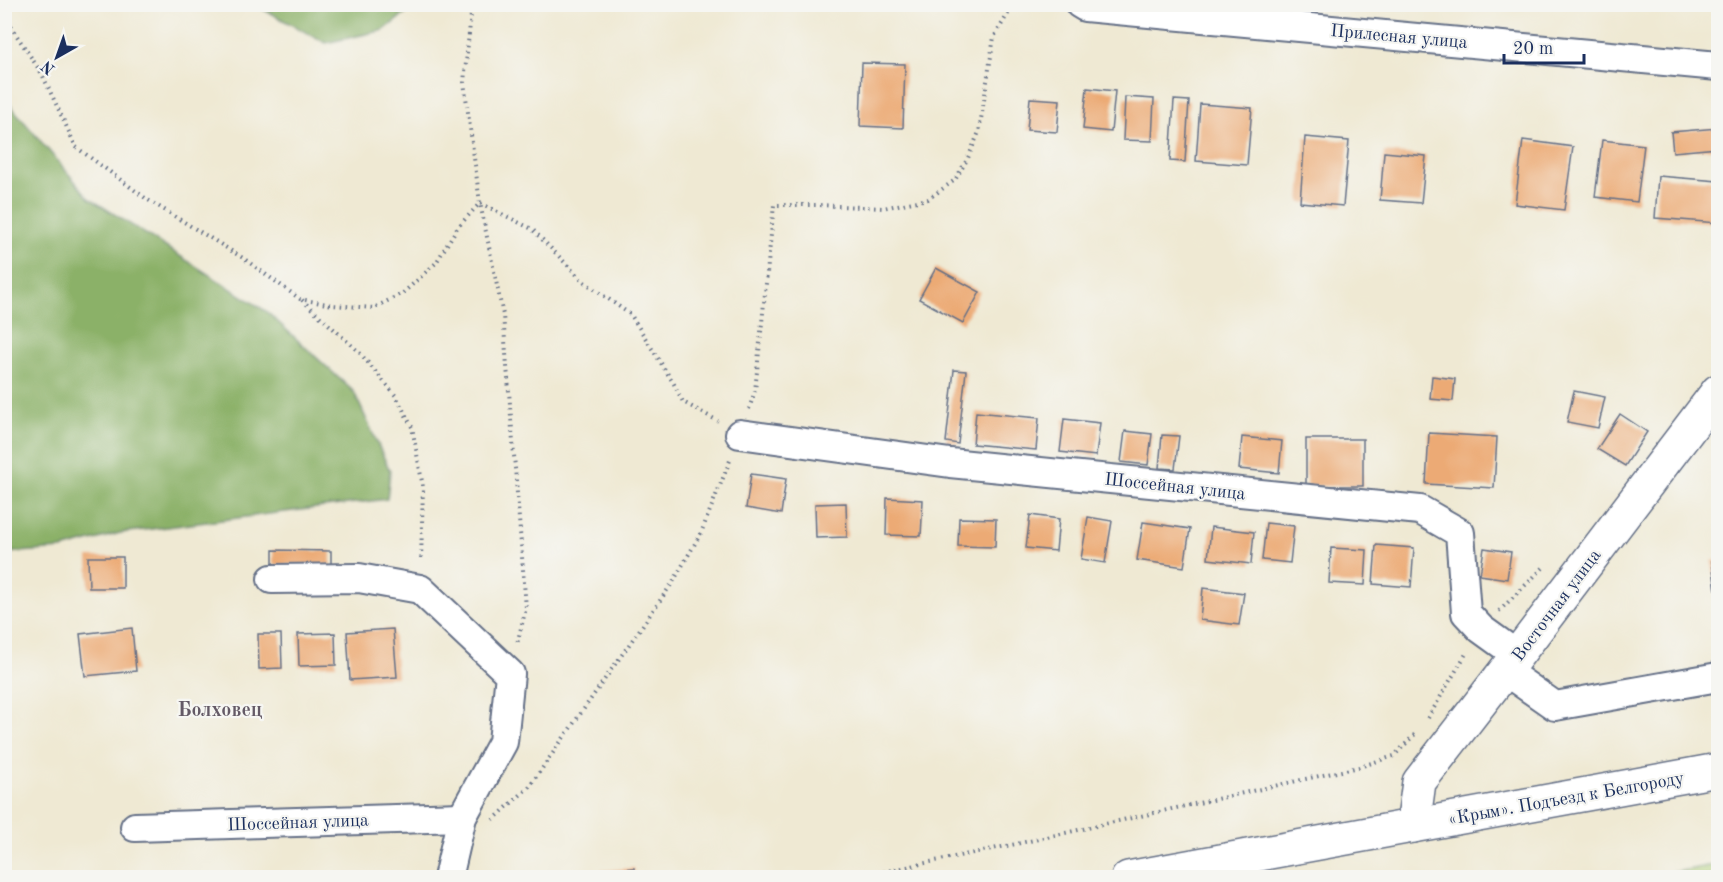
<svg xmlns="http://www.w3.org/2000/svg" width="1723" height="882" font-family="'Old Standard TT',serif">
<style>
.green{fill:#afce76;stroke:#657e6a;stroke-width:1.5}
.forest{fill:#8bb167;stroke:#537062;stroke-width:1.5}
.building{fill:#ecaa75}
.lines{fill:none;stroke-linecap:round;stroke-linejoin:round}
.street-casing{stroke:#657087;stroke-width:32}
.secondary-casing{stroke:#657087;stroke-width:36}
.primary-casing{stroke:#657087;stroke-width:36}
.path{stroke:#657087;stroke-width:4;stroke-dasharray:1.5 4.5;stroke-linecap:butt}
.street{stroke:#fff;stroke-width:28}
.secondary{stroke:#fff;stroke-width:33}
.primary{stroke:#fff;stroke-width:33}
.labels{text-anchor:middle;stroke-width:4.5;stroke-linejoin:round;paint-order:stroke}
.street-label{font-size:18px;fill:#1b2f5e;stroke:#f6f6f2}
.neighbourhood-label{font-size:20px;font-weight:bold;fill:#645a66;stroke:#f6f6f2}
</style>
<rect width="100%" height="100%" fill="#f6f6f2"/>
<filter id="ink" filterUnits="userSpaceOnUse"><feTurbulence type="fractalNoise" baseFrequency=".0167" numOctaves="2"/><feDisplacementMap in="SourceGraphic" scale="12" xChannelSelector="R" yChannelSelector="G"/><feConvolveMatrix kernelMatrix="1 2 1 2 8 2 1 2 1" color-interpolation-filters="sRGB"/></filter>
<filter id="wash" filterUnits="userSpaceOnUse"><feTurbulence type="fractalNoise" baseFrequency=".008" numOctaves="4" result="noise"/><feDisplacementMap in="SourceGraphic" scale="24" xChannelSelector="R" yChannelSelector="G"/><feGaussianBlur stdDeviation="1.35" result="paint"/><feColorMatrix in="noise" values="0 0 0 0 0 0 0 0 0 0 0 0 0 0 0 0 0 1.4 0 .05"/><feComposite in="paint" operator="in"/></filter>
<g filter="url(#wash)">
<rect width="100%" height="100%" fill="#efe9d3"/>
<polygon class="green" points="1718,864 1718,877 1651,877"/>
<g class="forest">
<polygon points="255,5 408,5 407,12 384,30 326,43"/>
<polygon points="4,98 89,198 266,311 354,392 390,471 387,499 120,533 62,549 5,553"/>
</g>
<g id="blocks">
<g class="building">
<polygon points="862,63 905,64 903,128 860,126"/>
<polygon points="1087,88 1115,91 1111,132 1083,129"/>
<polygon points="1125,97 1154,99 1152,141 1123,140"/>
<polygon points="1030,98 1060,100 1057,132 1027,130"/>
<polygon points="1174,100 1189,101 1185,162 1170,161"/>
<polygon points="1200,104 1252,108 1247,165 1196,161"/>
<polygon points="1718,128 1718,148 1673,152 1671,132"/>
<polygon points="1305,137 1349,141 1343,206 1300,202"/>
<polygon points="1523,140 1573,147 1564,210 1515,204"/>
<polygon points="1602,140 1644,145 1637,202 1595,197"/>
<polygon points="1384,152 1426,156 1421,203 1380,200"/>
<polygon points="1658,176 1718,181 1718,223 1655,218"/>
<polygon points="936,268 980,292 963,323 919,299"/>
<polygon points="954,370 966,371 958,444 946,442"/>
<polygon points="1432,376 1455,379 1453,401 1430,399"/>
<polygon points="1574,391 1605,397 1598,428 1567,422"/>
<polygon points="976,412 1039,418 1036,450 973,444"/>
<polygon points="1620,414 1647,432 1625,466 1597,449"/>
<polygon points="1064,419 1100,423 1096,456 1060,452"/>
<polygon points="1125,431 1152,434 1148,465 1121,462"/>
<polygon points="1429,433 1497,437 1494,488 1426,484"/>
<polygon points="1162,435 1179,436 1175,469 1159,468"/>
<polygon points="1242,437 1282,441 1279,473 1239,469"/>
<rect x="1306" y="439" width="57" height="47"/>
<polygon points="751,474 786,479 781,514 746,508"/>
<polygon points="887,498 923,500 921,536 886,535"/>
<polygon points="846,503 847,537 816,538 815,504"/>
<polygon points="1030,515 1059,519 1056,551 1026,548"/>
<polygon points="1088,517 1112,521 1105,563 1081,559"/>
<polygon points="959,518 996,519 995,547 958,546"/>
<polygon points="1143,522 1190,529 1184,567 1137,560"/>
<polygon points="1266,523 1294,526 1290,563 1262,560"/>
<polygon points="1211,527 1254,532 1251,564 1208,559"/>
<polygon points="1376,545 1414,548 1411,587 1373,584"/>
<polygon points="1331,548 1367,550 1365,585 1329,583"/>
<polygon points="1484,548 1511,552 1507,579 1480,575"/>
<polygon points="273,550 331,551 331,565 273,565"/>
<polygon points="88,557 123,557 123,588 89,588"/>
<polygon points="1718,560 1718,598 1717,598 1712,561"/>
<polygon points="1203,588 1244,593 1239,625 1200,620"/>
<polygon points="132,628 136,671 85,676 80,634"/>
<polygon points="393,629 397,677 350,680 347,632"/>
<polygon points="335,633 336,665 299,666 298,634"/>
<polygon points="258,634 281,634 282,668 259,669"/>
<polygon points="634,868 635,878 577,878 576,873"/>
</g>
</g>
</g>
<g filter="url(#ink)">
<use href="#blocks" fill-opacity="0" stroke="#657087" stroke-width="1.5"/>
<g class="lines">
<g class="street-casing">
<g id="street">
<polyline points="1080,4 1085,7 1718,66"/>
<polyline points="740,434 950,463 1420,510 1460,533 1466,613 1481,629 1517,655"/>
<polyline points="272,579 359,578 420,589 510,674 503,742 462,817 448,878"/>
<polyline points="1505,671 1555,706 1718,677"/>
<polyline points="135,827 462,817"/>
</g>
</g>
<g class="secondary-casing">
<polyline id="secondary" points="1413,826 1419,782 1505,671 1718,391"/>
</g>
<g class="primary-casing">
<polyline id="primary" points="1128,878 1718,770"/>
</g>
<g class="path">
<polyline points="472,4 464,82 480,203 503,315 526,608 517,644"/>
<polyline points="4,16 42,74 76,147 148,200 243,258 300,299 332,305 374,308 403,293 436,263 457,228 480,203 532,229 583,281 631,315 674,384 683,402 718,421"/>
<polyline points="302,300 359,352 396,396 412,427 423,487 421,561"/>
<polyline points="749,409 755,391 774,205 818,205 883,208 928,199 955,180 968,158 979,132 994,37 1014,4"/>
<polyline points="1499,611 1545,566"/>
<polyline points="1428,718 1467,652"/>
<polyline points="493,820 529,787 673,582 701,533 731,458"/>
<polyline points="854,878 1016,844 1359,767 1394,756 1416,733"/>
</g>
<use href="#street" class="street"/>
<use href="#secondary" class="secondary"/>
<use href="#primary" class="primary"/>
</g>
</g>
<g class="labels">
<g class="street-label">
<text transform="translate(1399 36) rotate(5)" y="6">Прилесная улица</text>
<text transform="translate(1175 486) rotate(6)" y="6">Шоссейная улица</text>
<text transform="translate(1556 605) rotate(-53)" y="6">Восточная улица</text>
<text transform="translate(1566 798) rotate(-10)" y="6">«Крым». Подъезд к Белгороду</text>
<text transform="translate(298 822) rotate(-2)" y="6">Шоссейная улица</text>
</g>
<g class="neighbourhood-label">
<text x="220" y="716">Болховец</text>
</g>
</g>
<rect width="1723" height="882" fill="none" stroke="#f6f6f2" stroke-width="24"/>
<g transform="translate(57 57) rotate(220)" stroke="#f6f6f2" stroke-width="4.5" paint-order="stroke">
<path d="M0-4.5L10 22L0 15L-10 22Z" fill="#1b2f5e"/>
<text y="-9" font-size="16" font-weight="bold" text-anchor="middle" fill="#1b2f5e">N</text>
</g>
<path d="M1504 54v9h80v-9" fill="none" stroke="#1b2f5e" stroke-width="3"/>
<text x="1513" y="54" font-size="18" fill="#1b2f5e" stroke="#f6f6f2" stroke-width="4.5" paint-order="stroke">20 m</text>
</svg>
